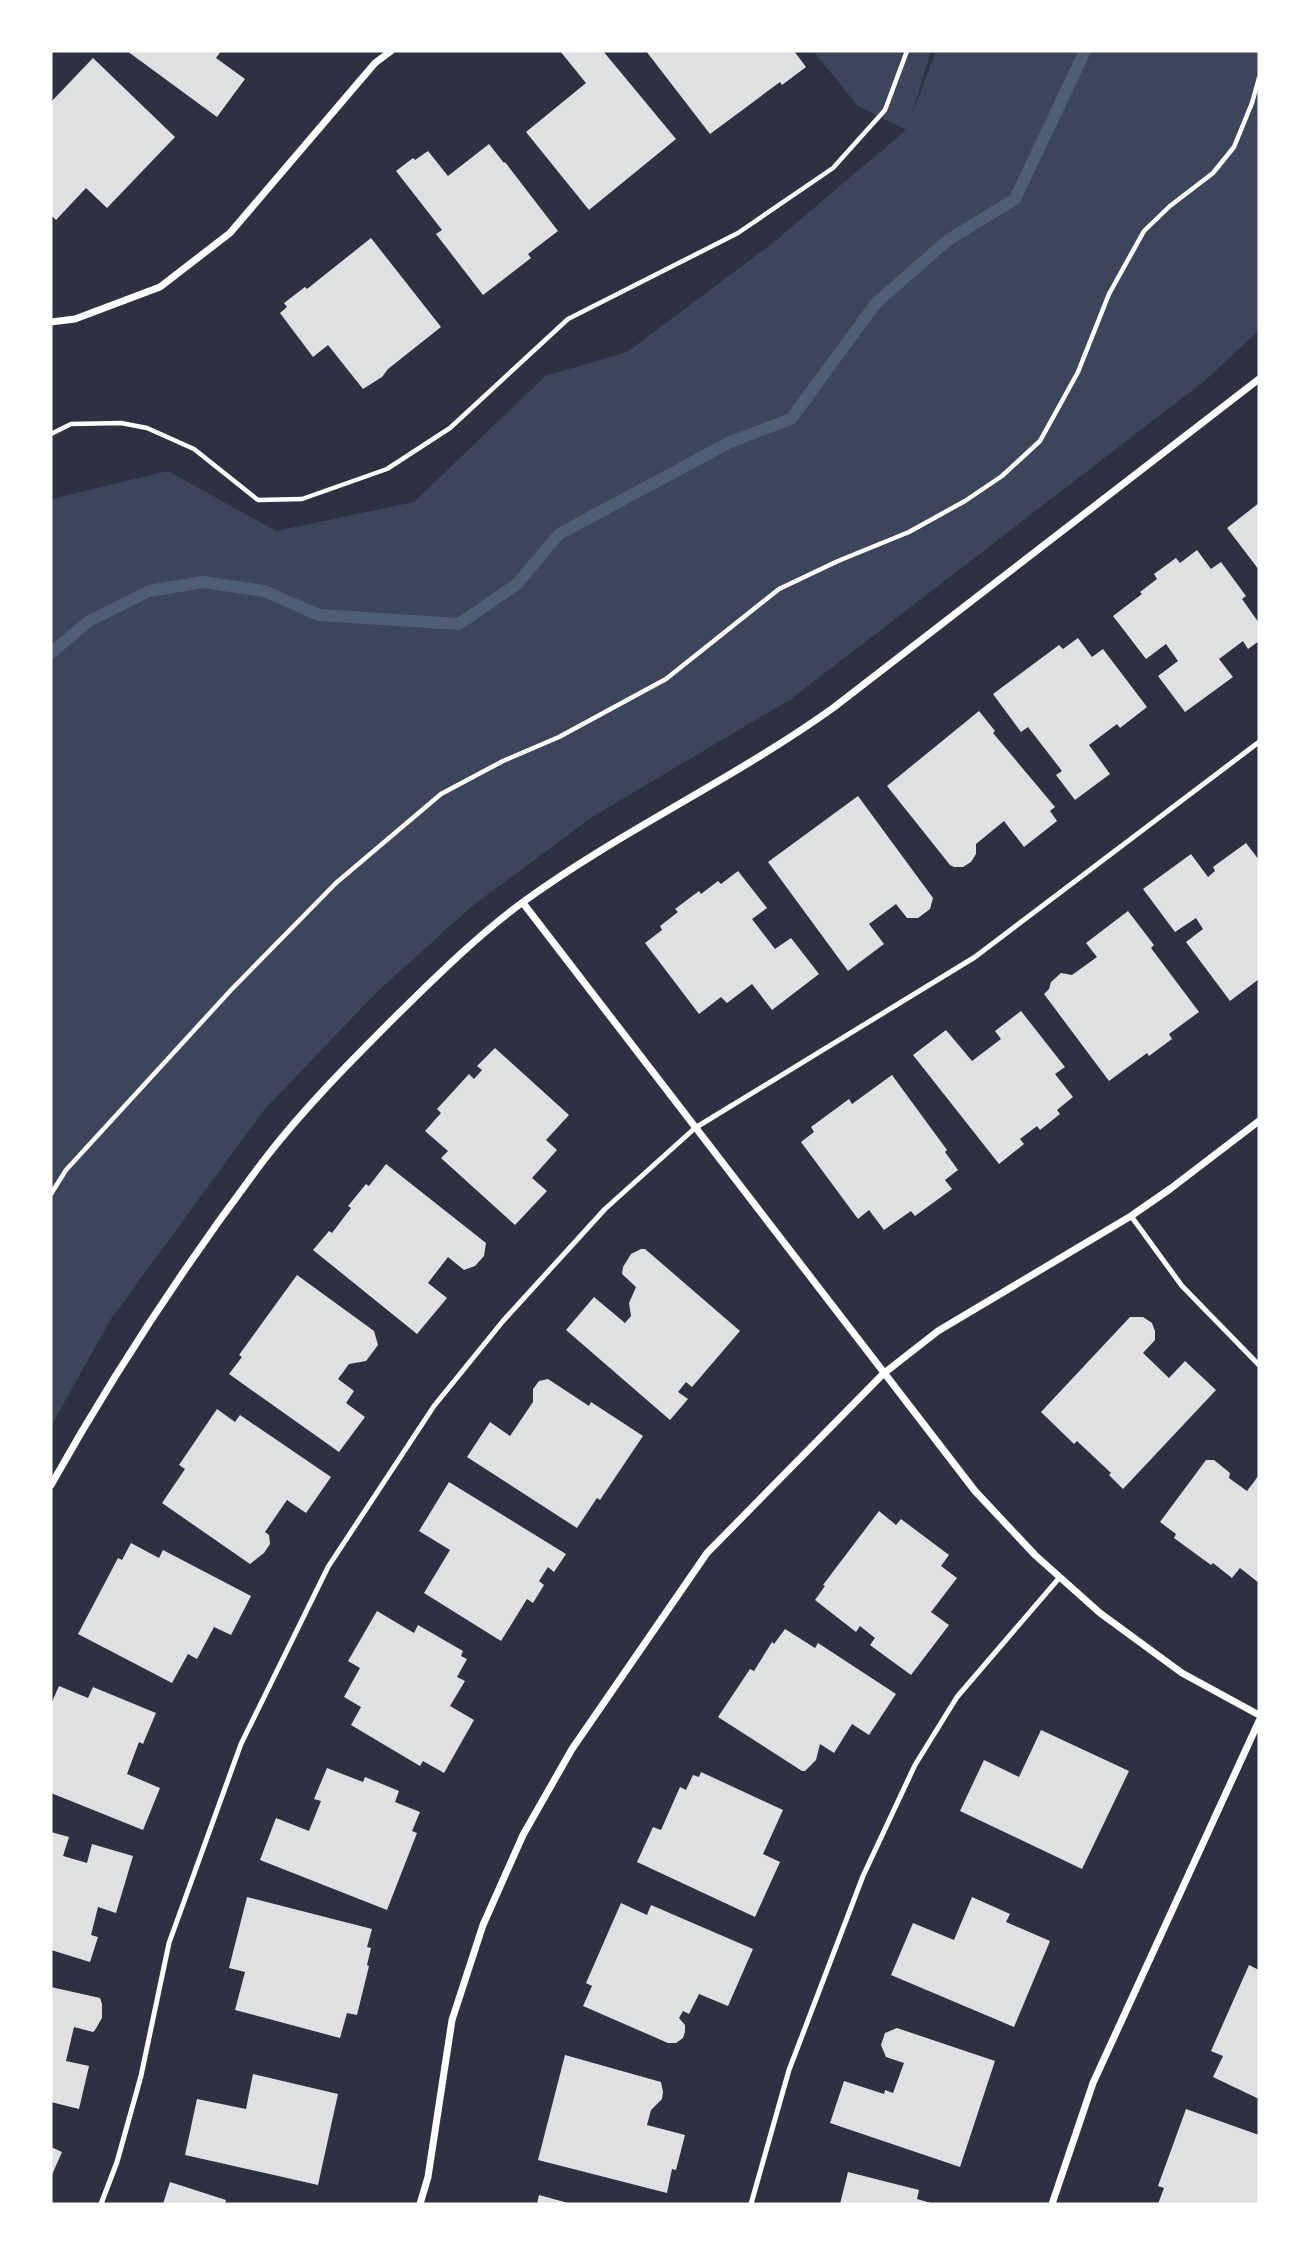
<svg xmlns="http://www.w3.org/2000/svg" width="1310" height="2255" font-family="'DM Sans',sans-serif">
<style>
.green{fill:#3c4559}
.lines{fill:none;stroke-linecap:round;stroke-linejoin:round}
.stream{stroke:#4f5d75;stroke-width:12}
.building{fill:#e0e0e3}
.path{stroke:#fff;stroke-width:4.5}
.service{stroke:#fff;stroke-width:5}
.minor{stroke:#fff;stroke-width:7}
</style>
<rect width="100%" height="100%" fill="#2d3142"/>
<polygon class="green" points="813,51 931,51 912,114 936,51 1259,51 1259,330 1207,379 791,699 592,817 471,907 377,992 264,1110 111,1319 51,1426 51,499 168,471 276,531 414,502 545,376 627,352 770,245 906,130 858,106"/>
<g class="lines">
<polyline class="stream" points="51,653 89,621 149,591 203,582 264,591 319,615 459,624 517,584 559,534 730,442 791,419 876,303 948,240 1015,199 1085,51"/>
</g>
<g class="building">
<polygon points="127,51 221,51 216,58 245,79 217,117"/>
<polygon points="560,51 603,51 676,139 589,210 526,132 586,83"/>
<polygon points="646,51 794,51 806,67 782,85 780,82 710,134"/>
<polygon points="93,58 175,137 107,208 86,188 56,220 51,215 51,102"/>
<polygon points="489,144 504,163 505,162 558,231 528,254 531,258 483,295 436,234 442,230 396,171 413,158 415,160 428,151 448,176"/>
<polygon points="371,238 441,327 388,369 382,377 363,389 328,345 313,357 280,313 287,307 284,303 305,287 307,289"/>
<polygon points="1259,503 1259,570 1227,528"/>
<polygon points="1197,550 1211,569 1221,562 1246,596 1242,599 1259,623 1259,641 1248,649 1243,641 1219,659 1233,677 1185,712 1158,676 1178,661 1166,644 1146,659 1113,616 1142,594 1140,592 1157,579 1154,574 1176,558 1180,563"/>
<polygon points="1078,638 1092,657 1103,649 1147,707 1120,728 1117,724 1089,745 1110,774 1075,800 1056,775 1062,771 1028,727 1021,732 993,694 1059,645 1063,649"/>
<polygon points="979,711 995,731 993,733 1055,807 1050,811 1057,821 1024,847 1004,821 976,844 976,854 971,862 963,867 954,867 950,865 887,786"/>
<polygon points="858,796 933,898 930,909 918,918 907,918 896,904 869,924 884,944 848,971 768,862"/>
<polygon points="1246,843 1259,860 1259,979 1230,1001 1186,942 1203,929 1196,918 1175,932 1143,889 1191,854 1208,877 1215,871 1213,867"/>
<polygon points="738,871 767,908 752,919 775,949 791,938 819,974 772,1010 752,984 727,1003 721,997 699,1014 645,943 662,930 660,926 678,912 675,909 699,891 701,894 718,881 721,884"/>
<polygon points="1128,911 1154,945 1151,948 1199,1012 1169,1034 1172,1039 1149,1056 1147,1053 1109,1081 1044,994 1049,989 1051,982 1061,973 1072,975 1097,957 1086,943"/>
<polygon points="1021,1011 1065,1067 1055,1074 1073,1097 1057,1110 1060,1114 1040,1130 1037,1126 1020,1139 1024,1144 999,1164 913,1055 946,1030 972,1061 1001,1039 995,1031"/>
<polygon points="495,1048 569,1115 546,1140 557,1150 532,1178 547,1191 515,1225 441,1158 448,1151 425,1131 441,1113 437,1109 469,1074 474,1079 482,1070 477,1066"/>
<polygon points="892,1075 947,1150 945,1152 958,1170 945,1180 952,1189 915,1216 911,1211 884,1230 869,1210 858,1219 801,1142 814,1132 811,1127 849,1099 852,1104"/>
<polygon points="386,1164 486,1243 484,1256 475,1266 464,1270 448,1257 428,1283 447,1298 417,1334 313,1250 329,1231 332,1233 351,1208 348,1206 366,1184 369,1186"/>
<polygon points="641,1249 645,1249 740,1331 692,1387 686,1382 678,1392 688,1399 670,1420 566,1330 594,1297 625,1323 631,1316 629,1303 636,1287 622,1274 623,1267 631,1254"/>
<polygon points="297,1275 374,1331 378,1345 366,1361 349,1364 338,1379 354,1391 346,1403 365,1417 339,1452 229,1374 242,1357 239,1355"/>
<polygon points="1130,1317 1143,1317 1152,1323 1155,1331 1155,1340 1143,1353 1169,1378 1185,1361 1216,1390 1123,1489 1109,1475 1111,1473 1077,1441 1074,1444 1041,1412"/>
<polygon points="548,1379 589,1406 591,1402 643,1436 600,1500 597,1498 577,1528 467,1457 490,1422 510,1436 533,1402 533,1389 539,1381"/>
<polygon points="217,1409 235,1422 240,1415 331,1477 306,1513 287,1500 265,1532 269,1535 270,1544 264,1553 250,1564 162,1503 185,1469 179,1465"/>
<polygon points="1206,1460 1214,1460 1230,1473 1229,1478 1247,1491 1259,1475 1259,1583 1240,1568 1232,1578 1213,1563 1211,1565 1174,1538 1176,1534 1160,1522"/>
<polygon points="449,1482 566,1554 554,1572 548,1567 539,1581 544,1585 533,1603 527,1599 501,1641 424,1593 450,1550 419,1531"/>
<polygon points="879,1511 896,1525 901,1519 949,1555 941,1566 957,1578 931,1612 949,1625 911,1675 870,1645 875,1638 860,1626 856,1632 815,1600 825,1586 823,1585"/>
<polygon points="131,1543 159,1558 163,1550 251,1596 231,1635 214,1627 197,1659 188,1654 172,1683 78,1634 118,1558 122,1560"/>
<polygon points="377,1611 414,1633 418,1625 463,1651 461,1656 467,1659 457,1677 465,1681 450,1706 474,1720 444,1773 423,1761 420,1766 351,1725 361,1707 344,1697 360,1668 348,1661"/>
<polygon points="785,1629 815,1648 818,1643 896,1694 869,1735 852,1724 834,1753 820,1744 816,1760 805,1771 802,1771 718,1717 750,1669 754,1671 772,1642 774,1644"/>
<polygon points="59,1686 88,1698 93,1687 156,1713 143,1744 139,1742 127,1774 160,1788 143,1830 51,1793 51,1704"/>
<polygon points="1041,1730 1129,1771 1082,1869 960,1811 984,1760 1019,1777"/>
<polygon points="327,1768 363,1782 365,1777 399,1791 395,1802 420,1812 412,1831 417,1833 387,1910 260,1860 276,1818 309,1831 321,1801 314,1799"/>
<polygon points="701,1772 783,1810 763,1854 780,1862 755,1917 637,1862 653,1827 661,1830 680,1787 686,1790 693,1775 699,1777"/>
<polygon points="51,1832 69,1837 63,1856 87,1863 92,1844 133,1856 116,1913 98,1907 91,1935 98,1937 90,1962 51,1950"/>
<polygon points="247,1897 372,1929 367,1947 371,1948 367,1965 369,1966 357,2015 347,2013 340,2038 235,2010 245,1972 229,1968"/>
<polygon points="972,1897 1010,1914 1006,1922 1050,1941 1014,2027 891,1975 913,1923 954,1940"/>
<polygon points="621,1903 647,1915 651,1905 753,1949 728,2006 699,1994 689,2014 683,2011 679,2018 685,2025 685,2032 683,2038 676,2043 668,2043 583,2006 592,1986 586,1983"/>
<polygon points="1249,1965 1259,1970 1259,2099 1213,2077 1223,2056 1211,2051"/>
<polygon points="51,1987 100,1998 102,2004 102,2018 95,2030 93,2032 74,2027 66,2061 89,2066 79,2109 51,2102"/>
<polygon points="897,2028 995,2061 960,2167 830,2123 844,2081 884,2094 885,2090 893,2093 904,2063 886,2057 881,2045 885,2033"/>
<polygon points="565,2055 661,2082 663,2092 662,2099 651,2110 647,2125 685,2135 676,2170 672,2169 667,2193 538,2160"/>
<polygon points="253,2074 338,2094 318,2185 185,2155 197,2099 246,2109"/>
<polygon points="1186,2109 1259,2135 1259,2204 1158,2204 1164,2188 1158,2186"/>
<polygon points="51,2147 62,2152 51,2177"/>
<polygon points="848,2172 919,2190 917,2199 934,2204 840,2204"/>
<polygon points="170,2182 226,2200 225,2204 163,2204"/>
<polygon points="539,2195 568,2203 568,2204 537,2204"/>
</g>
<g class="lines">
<g class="path">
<polyline points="51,434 71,424 121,423 147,428 194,449 258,500 302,499 387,469 450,428 568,319 738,233 833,168 885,110 907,51"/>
<polyline points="51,1194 66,1170 231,990 336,883 441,794 503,761 559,737 666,679 779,589 838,561 909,532 965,501 1002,476 1040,441 1078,372 1109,294 1144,231 1170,206 1213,173 1234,147 1252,103 1259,78"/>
</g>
<g class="service">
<polyline points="1131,1216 1182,1286 1259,1365"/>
<polyline points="101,2204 117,2162 141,2076 169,1943 241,1744 328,1567 434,1406 503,1321 605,1209 695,1128 975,957 1259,742"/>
<polyline points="751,2204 789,2070 863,1876 915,1765 957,1697 1060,1577"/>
</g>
<g class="minor">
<polyline points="51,322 75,319 160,287 230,233 375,63 391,51"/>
<polyline points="523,903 975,1491 1035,1555 1100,1613 1182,1673 1259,1715"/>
<path d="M 51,1485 C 114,1373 186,1263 264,1160 C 304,1108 351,1061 397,1015 C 437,976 478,935 523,902 C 622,830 734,779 833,708 L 1259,379"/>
<polyline points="420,2204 428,2177 452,2020 483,1925 523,1835 572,1749 707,1553 883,1374 938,1331 1131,1216 1170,1189 1259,1121"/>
<polyline points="1052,2204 1093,2083 1259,1721"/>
</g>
</g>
<rect width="1310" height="2255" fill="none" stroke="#ffffff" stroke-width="105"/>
</svg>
